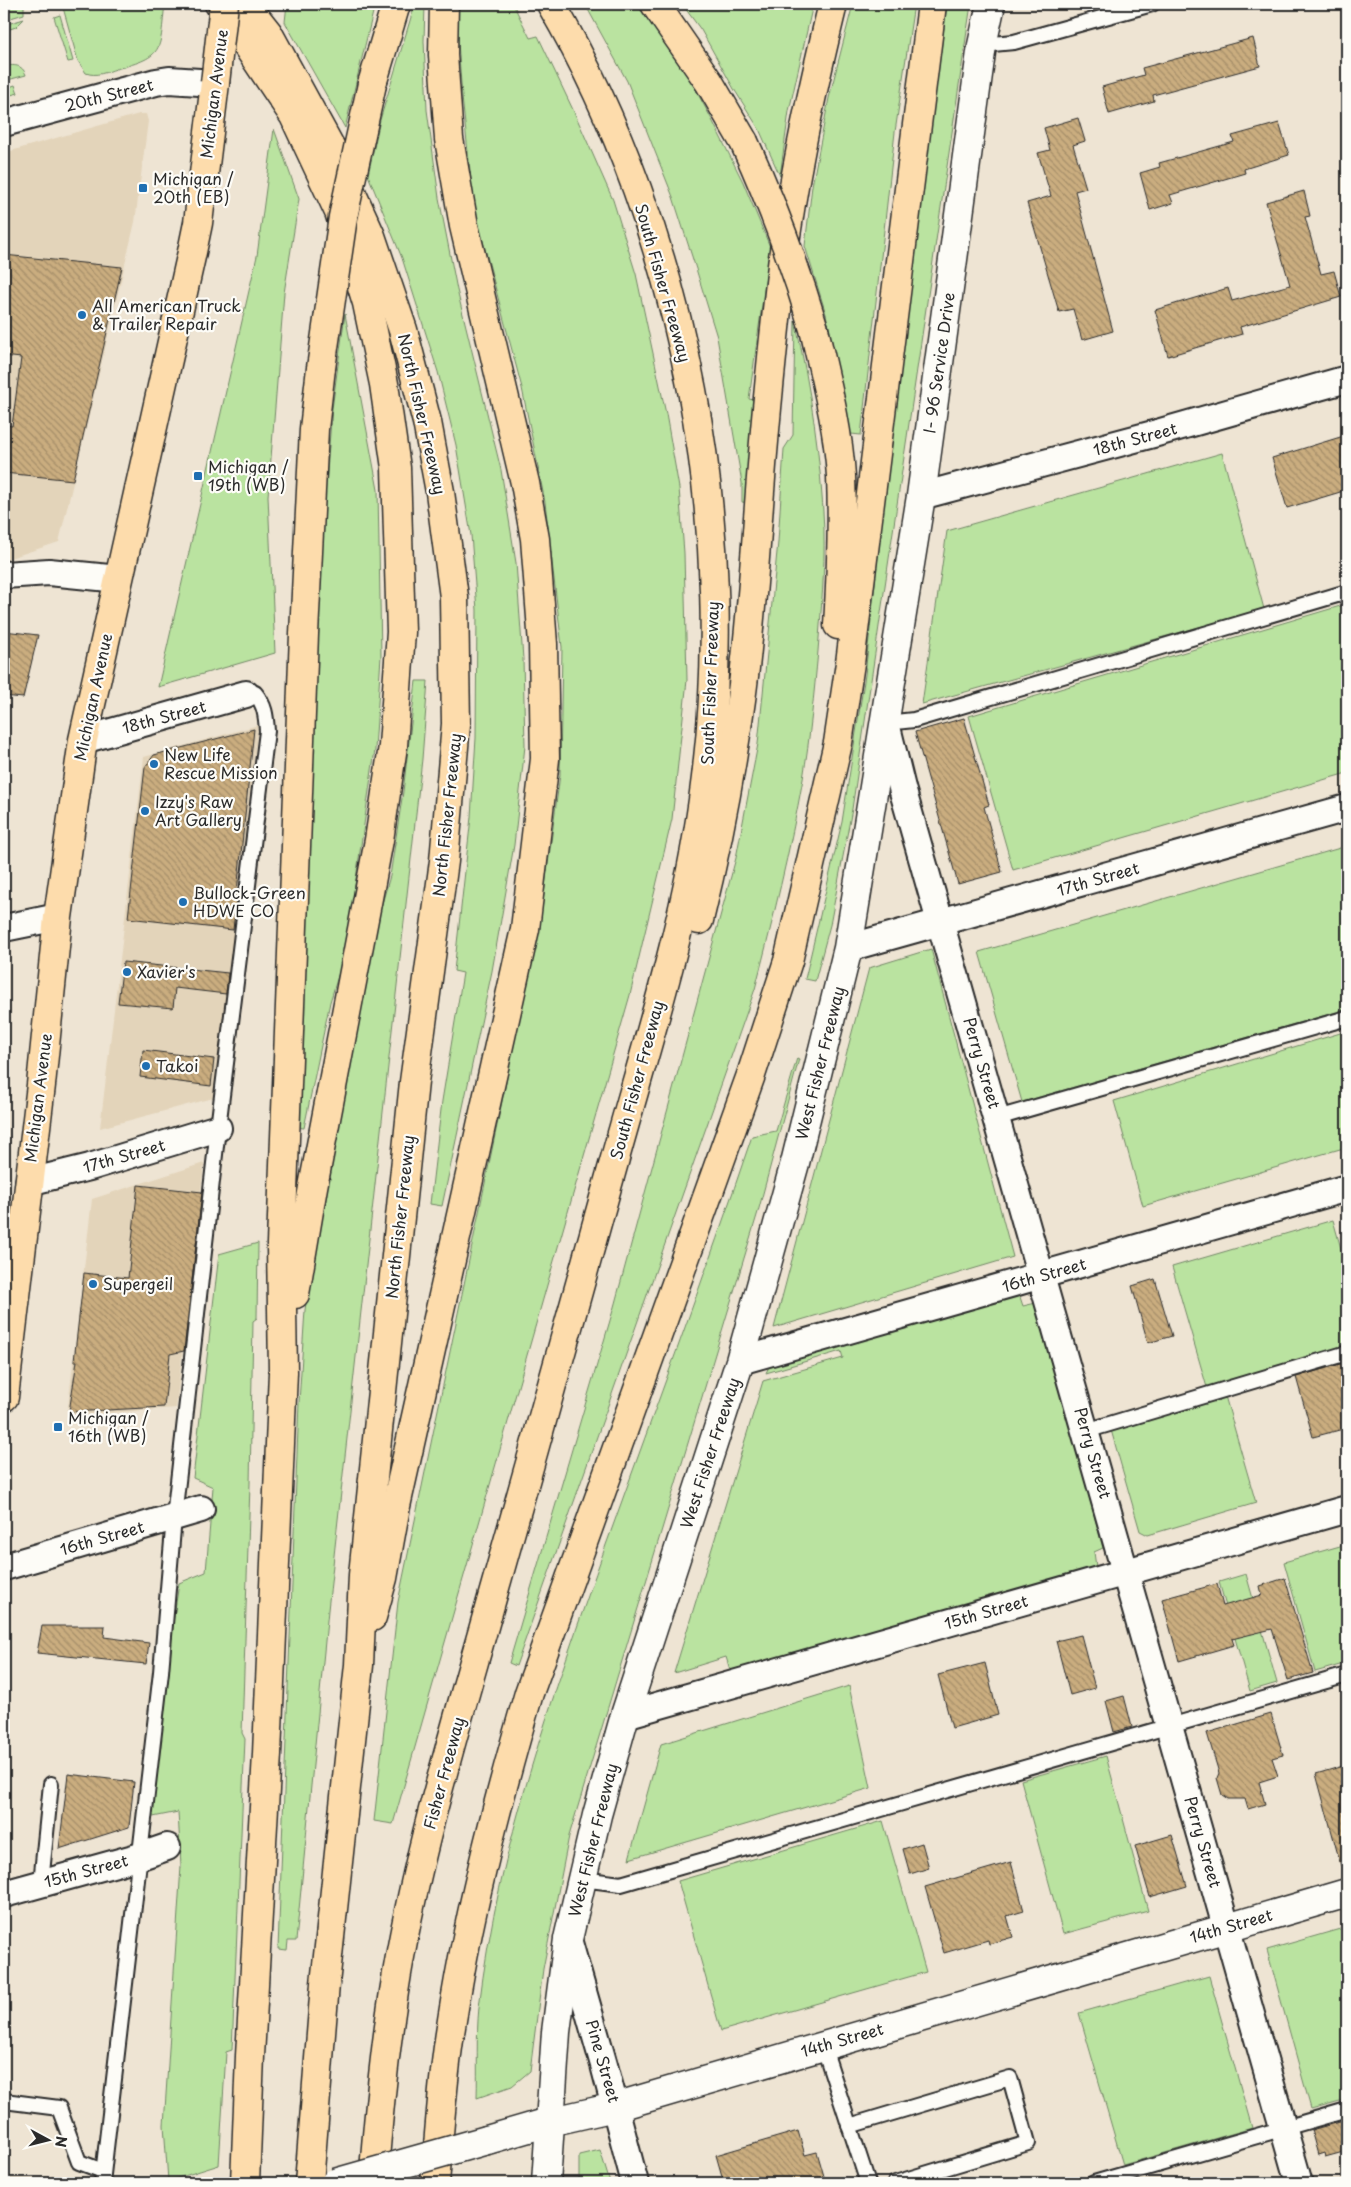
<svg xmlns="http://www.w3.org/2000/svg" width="1351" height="2187" font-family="'Playpen Sans',sans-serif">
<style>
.built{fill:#e3d4ba}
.grass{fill:#bae3a0;stroke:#728766}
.building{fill:url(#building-back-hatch);stroke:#2b2b2b}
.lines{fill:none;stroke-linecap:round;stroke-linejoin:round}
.service-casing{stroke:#2b2b2b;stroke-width:18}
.minor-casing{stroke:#2b2b2b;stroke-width:30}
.tertiary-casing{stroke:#2b2b2b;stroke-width:31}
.primary-casing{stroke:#2b2b2b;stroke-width:31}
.motorway-casing{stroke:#2b2b2b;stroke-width:31}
.service{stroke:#fdfcf7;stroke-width:14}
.minor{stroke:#fdfcf7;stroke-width:26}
.tertiary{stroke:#fdfcf7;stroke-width:28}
.primary{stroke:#fddcac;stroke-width:28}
.motorway{stroke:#fddcac;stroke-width:28}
.tertiary-bridge-casing{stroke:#2b2b2b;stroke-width:31;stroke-linecap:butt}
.primary-bridge-casing{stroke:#2b2b2b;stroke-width:31;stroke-linecap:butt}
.motorway-bridge-casing{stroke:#2b2b2b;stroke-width:31;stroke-linecap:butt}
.tertiary-bridge{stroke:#fdfcf7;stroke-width:28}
.primary-bridge{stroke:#fddcac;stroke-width:28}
.motorway-bridge{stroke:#fddcac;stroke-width:28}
.poi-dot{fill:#1f6fb2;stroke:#fdfcf7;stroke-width:2}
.labels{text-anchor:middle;stroke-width:4.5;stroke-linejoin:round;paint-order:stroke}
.street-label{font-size:16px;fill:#2b2b2b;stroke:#fdfcf7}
.poi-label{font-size:16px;fill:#2b2b2b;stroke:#fdfcf7;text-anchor:start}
</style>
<defs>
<pattern id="building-back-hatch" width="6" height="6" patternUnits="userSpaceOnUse" patternTransform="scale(1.25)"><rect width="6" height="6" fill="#caad7f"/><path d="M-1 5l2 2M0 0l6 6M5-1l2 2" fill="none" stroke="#a48d68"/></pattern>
</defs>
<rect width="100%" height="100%" fill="#eee4d3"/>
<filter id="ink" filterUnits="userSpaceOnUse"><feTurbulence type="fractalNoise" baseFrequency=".02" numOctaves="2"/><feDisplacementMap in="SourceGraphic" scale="10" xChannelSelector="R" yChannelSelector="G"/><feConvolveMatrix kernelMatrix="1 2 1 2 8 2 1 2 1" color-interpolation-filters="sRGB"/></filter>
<g filter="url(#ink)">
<g class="built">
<polygon points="139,114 146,114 148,121 135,222 59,542 4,560 4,153"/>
<polygon points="258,725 217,1097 100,1128 144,757"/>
<polygon points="204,1163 176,1408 67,1416 92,1199"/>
</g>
<g class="grass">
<polygon points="4,4 24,4 24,14 4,20"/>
<path d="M 62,4 L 165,4 C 159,51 166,56 116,69 C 107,72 96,77 86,73 L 78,61 Z"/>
<polygon points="287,4 375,4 345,128 285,22"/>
<polygon points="415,4 425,4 424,41 427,110 439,198 457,290 501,470 516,563 523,659 525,746 514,845 492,971 442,1206 430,1204 442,1101 463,973 454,971 471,817 476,738 477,610 471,535 456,445 438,372 402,258 368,175 380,120"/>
<polygon points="458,4 513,4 530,38 538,36 575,114 613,200 636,274 666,414 679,488 684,553 687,680 672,819 630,995 393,1824 374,1821 398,1602 542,909 560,775 562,647 545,502 522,388 474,207 462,97 457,28"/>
<polygon points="585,4 636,4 682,65 710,116 743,182 770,247 749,399 759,401 749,503 742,502 742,483 717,337 697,272 673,197 627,81"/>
<polygon points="682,4 813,4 789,111 780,176 759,129 734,89 701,30"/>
<polygon points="853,4 914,4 895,132 861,435 851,434 826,314 805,246 812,186 829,98"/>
<polygon points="947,4 971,4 852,809 830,925 815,981 805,979 842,822 865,675 889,454"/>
<polygon points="60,15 73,61 68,62 54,17"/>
<polygon points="24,19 16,27 4,31 4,25"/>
<path d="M 4,66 C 14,65 22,64 26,75 L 4,81 Z"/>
<polygon points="15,85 18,93 4,97 4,89"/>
<polygon points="274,129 299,199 284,293 268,496 275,653 158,687 257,256"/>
<polygon points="345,314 378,490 381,656 375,750 345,953 330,1002 304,1128 294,1127 305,941 324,509 332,409"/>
<path d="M 795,321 C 811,390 821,459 824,530 C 825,571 821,611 818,651 C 814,694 810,737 803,779 C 790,850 773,920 755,989 L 516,1666 L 509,1663 L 614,1307 L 736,858 L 758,744 L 778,542 L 784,449 L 793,435 Z"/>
<polygon points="1222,453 1264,609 922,704 947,531"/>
<polygon points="1347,604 1347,773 1013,870 969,716"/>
<polygon points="416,681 428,681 422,759 328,1610 296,1941 288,1941 287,1950 278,1949 299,1402 305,1310 320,1205 366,959 390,876 403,792"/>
<polygon points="1347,846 1347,1009 1022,1102 979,952"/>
<polygon points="931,949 1013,1257 774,1328 869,968"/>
<polygon points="1347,1031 1347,1147 1143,1206 1114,1101"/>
<path d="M 797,1058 L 799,1059 L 758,1212 L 569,1836 L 543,1969 L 530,2071 L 512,2086 L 477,2098 C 478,2068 476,2037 479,2007 C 498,1848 553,1695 606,1545 C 655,1409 706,1273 752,1136 L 776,1131 Z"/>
<polygon points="1333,1220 1347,1270 1347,1350 1208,1391 1172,1267"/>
<polygon points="258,1243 257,1318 253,1321 250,1484 242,1733 245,1739 232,2050 226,2052 219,2165 168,2181 164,2125 181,1866 178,1812 148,1818 166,1669 179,1583 206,1572 213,1487 193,1478 219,1254"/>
<polygon points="1018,1291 1023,1306 1036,1303 1044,1330 1103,1548 1094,1552 1096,1567 731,1673 726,1657 674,1673 763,1381 843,1358 841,1351 766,1373 771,1362"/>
<polygon points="1225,1396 1256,1503 1148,1535 1140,1531 1111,1430"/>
<polygon points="1347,1544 1347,1663 1315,1672 1284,1562"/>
<polygon points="1246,1574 1277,1683 1250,1691 1219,1582"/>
<polygon points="849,1686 871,1788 629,1859 661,1744"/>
<polygon points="1106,1756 1148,1911 1063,1934 1021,1780"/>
<polygon points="883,1821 926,1972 721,2031 678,1881"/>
<polygon points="1347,1927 1347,2099 1311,2109 1267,1950"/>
<polygon points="1209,1976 1252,2128 1123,2165 1079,2013"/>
<polygon points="600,2150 610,2183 579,2183 579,2155"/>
</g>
<g class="building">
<polygon points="1253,38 1260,66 1153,95 1154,101 1109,114 1102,87 1144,75 1142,68"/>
<polygon points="1078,118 1085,141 1073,145 1086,188 1075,191 1113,331 1082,340 1073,309 1059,312 1027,203 1051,196 1038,153 1050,150 1044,128"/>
<polygon points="1279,123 1289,155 1244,169 1245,173 1170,195 1173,203 1150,210 1140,173 1160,167 1159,163 1234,142 1232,136"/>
<polygon points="1304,191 1310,216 1305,217 1321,274 1334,271 1341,297 1240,327 1242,334 1168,356 1155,310 1228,288 1232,301 1290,285 1266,202"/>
<polygon points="4,255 122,267 73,480 4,473 4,425 12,426 21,358 4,356"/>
<polygon points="1347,435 1347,490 1287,508 1272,458"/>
<polygon points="4,631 38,635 23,698 4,696"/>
<polygon points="964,718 989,805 984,807 1002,872 958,884 915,732"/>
<polygon points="254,729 233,930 128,918 145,767 154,755"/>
<polygon points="123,962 228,973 226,994 175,988 173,1008 118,1003"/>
<polygon points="143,1050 214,1059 211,1086 140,1077"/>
<polygon points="138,1185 202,1192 184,1351 170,1354 164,1407 69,1412 77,1361 74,1361 84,1273 128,1278"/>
<polygon points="1155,1279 1172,1336 1148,1343 1132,1286"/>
<polygon points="1347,1362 1347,1428 1313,1437 1296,1377"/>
<polygon points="1285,1578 1313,1673 1288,1680 1272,1629 1232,1639 1234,1645 1179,1661 1162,1599 1217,1584 1223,1606 1262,1595 1260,1586"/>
<polygon points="42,1626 105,1626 104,1637 149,1643 146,1664 37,1653"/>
<polygon points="1081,1635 1095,1688 1070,1695 1056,1641"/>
<polygon points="985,1663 998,1715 952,1728 938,1675"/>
<polygon points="1124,1696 1132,1727 1114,1732 1106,1701"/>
<polygon points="1271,1714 1283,1755 1272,1758 1278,1776 1259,1782 1265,1804 1248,1809 1245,1799 1228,1799 1222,1795 1217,1778 1219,1773 1207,1733"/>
<polygon points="1343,1766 1347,1781 1347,1865 1341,1866 1316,1774"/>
<polygon points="68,1774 134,1782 129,1827 59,1849"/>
<polygon points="1172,1835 1187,1886 1150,1897 1135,1846"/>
<polygon points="922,1843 929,1868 910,1874 903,1849"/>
<polygon points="1011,1862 1024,1911 1007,1916 1013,1937 989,1944 988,1940 944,1953 925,1887"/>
<polygon points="1347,2120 1347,2151 1325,2157 1324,2153 1318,2155 1311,2130"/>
<polygon points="798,2131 805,2155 817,2152 826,2183 724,2183 716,2155"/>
</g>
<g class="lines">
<g class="service-casing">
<g id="service">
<polyline points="982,45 1014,42 1152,4"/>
<polyline points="886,723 914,720 1347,592"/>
<polyline points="997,1118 1347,1018"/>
<polyline points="1086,1431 1347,1353"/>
<polyline points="582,1879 621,1884 1347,1675"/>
<polyline points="41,1883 51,1784"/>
<polyline points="823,2045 868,2183"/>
<polyline points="4,2101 59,2108 79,2162 103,2171"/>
<polyline points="849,2126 1010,2078 1028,2143 895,2183"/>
<path d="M 102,2183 L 161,1672 L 174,1517 L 218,1128 L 267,731 C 266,716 265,705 255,693 L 246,694"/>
<polyline points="1094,2183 1347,2110"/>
</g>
</g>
<g class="minor-casing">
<g id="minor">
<polyline points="4,123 156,82 169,80 215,83"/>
<polyline points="921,496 1157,433 1347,379"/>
<polyline points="4,575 49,572 119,579"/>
<polyline points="886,723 902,788 1299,2183"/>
<polyline points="83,740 246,694"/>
<polyline points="4,928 58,917"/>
<polyline points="848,948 1347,808"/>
<polyline points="29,1182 90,1167 218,1128"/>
<polyline points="4,1243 22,1236"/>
<polyline points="740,1361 1347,1188"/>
<polyline points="4,1567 201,1509"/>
<polyline points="625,1715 1347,1509"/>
<polyline points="4,1894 141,1856 167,1847"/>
<polyline points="568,1939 604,2065 635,2183"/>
</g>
</g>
<g class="tertiary-casing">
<g id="tertiary">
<polyline points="487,2140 549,2122 615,2107 1347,1893"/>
<polyline points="546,2183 556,2032 568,1939 597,1815 625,1715 740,1361 795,1163 848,948 921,496 982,45 991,4"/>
</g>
</g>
<g class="primary-casing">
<polyline id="primary" points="4,1397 41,1085 58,917 83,740 192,252 198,223 215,83"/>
</g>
<g class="motorway-casing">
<g id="motorway">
<polyline points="219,4 294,116 339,212 367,303 384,384 396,468 401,632 393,746 379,840 313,1187 295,1294"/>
<polyline points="245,4 268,33 332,150 371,236 403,330 427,422 440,492 454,597 456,724 444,861 414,1082 363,1575 359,1665 325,1984 309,2183"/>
<polyline points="655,4 709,82 744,142"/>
<polyline points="372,84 396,4"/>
<path d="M 814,329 C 825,378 838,426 841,476 C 843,526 841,575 838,625"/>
<path d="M 699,920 C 717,847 731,774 741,700 C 750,635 754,570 759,505 C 764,434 771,363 779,292 C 789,195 810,99 833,4"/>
<polyline points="372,1617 383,1578 396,1506 525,929 545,759 543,644 535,539 525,483 464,226 449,139 443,55 444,4"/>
<polyline points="245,2183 250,2056 267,1754 283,1372 281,1244 304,634 314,429 321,368"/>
<path d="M 373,2183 C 378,2119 384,2056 394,1992 C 413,1870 449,1750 483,1630 C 527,1474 571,1319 614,1162 C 647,1043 686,923 703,800 C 741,535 686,236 551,4"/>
<path d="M 435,2183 C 439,2136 442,2087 449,2040 C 466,1922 496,1807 529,1693 L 751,1075 L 788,961 L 838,743 L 850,663 L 932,4"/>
</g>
</g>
<use href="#service" class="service"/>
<use href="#minor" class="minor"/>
<use href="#tertiary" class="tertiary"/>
<use href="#primary" class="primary"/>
<use href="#motorway" class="motorway"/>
<g class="tertiary-bridge-casing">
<polyline id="tertiary-bridge" points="335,2183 487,2140"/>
</g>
<g class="primary-bridge-casing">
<polyline id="primary-bridge" points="215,83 224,4"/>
</g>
<g class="motorway-bridge-casing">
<g id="motorway-bridge">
<path d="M 744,142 C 772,203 795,265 814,329"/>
<polyline points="321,368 343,217 372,84"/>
</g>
</g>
<use href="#tertiary-bridge" class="tertiary-bridge"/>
<use href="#primary-bridge" class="primary-bridge"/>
<use href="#motorway-bridge" class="motorway-bridge"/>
</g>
</g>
<g class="poi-dot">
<rect x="138" y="183" width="10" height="10" rx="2.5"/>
<circle cx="82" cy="315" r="5"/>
<rect x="193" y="471" width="10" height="10" rx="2.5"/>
<circle cx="154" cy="764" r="5"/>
<circle cx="145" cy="811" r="5"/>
<circle cx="183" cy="902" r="5"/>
<circle cx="127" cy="972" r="5"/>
<circle cx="146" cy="1066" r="5"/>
<circle cx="93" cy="1284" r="5"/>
<rect x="53" y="1422" width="10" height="10" rx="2.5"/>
</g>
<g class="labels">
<g class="street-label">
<text transform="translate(214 94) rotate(-83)" y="6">Michigan Avenue</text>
<text transform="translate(109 95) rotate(-14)" y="6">20th Street</text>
<text transform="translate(663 283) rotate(74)" y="6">South Fisher Freeway</text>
<text transform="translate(939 363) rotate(-82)" y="6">I- 96 Service Drive</text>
<text transform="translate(422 414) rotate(77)" y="6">North Fisher Freeway</text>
<text transform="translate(1135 439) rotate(-15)" y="6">18th Street</text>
<text transform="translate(710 683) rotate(-88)" y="6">South Fisher Freeway</text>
<text transform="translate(93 697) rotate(-78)" y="6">Michigan Avenue</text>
<text transform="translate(164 717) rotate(-15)" y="6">18th Street</text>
<text transform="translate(447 815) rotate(-84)" y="6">North Fisher Freeway</text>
<text transform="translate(1098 879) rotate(-16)" y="6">17th Street</text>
<text transform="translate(820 1063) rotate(-76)" y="6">West Fisher Freeway</text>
<text transform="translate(982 1063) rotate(74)" y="6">Perry Street</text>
<text transform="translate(637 1080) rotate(-75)" y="6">South Fisher Freeway</text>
<text transform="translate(38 1098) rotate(-83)" y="6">Michigan Avenue</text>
<text transform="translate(124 1156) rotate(-16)" y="6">17th Street</text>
<text transform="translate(400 1217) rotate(-84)" y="6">North Fisher Freeway</text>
<text transform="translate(1044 1275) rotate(-16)" y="6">16th Street</text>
<text transform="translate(710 1453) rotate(-72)" y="6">West Fisher Freeway</text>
<text transform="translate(1093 1453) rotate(74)" y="6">Perry Street</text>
<text transform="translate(102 1538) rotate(-16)" y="6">16th Street</text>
<text transform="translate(986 1612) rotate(-16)" y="6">15th Street</text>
<text transform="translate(444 1773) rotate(-75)" y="6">Fisher Freeway</text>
<text transform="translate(593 1840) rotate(-76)" y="6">West Fisher Freeway</text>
<text transform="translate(1203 1842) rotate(74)" y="6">Perry Street</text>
<text transform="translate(86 1871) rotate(-15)" y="6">15th Street</text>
<text transform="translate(1231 1926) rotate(-16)" y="6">14th Street</text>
<text transform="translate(842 2040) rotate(-16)" y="6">14th Street</text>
<text transform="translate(603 2061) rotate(74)" y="6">Pine Street</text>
</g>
<g class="poi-label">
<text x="153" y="185">Michigan /<tspan x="153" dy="18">20th (EB)</tspan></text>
<text x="92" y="312">All American Truck<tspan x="92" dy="18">&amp; Trailer Repair</tspan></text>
<text x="208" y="473">Michigan /<tspan x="208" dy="18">19th (WB)</tspan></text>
<text x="164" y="761">New Life<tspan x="164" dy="18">Rescue Mission</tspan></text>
<text x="155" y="808">Izzy's Raw<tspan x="155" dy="18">Art Gallery</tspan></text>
<text x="193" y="899">Bullock-Green<tspan x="193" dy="18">HDWE CO</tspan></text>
<text x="137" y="978">Xavier's</text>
<text x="156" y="1072">Takoi</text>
<text x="103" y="1290">Supergeil</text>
<text x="68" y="1424">Michigan /<tspan x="68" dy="18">16th (WB)</tspan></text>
</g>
</g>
<rect width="1351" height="2187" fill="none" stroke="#fdfcf7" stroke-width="20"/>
<rect x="10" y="10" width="1331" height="2167" fill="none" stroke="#2b2b2b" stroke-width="2" filter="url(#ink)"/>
<g transform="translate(48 2140) rotate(97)" stroke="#fdfcf7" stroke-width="4" paint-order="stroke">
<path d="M0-4L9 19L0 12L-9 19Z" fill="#2b2b2b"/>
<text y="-8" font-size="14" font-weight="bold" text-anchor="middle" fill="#2b2b2b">N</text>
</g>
</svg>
